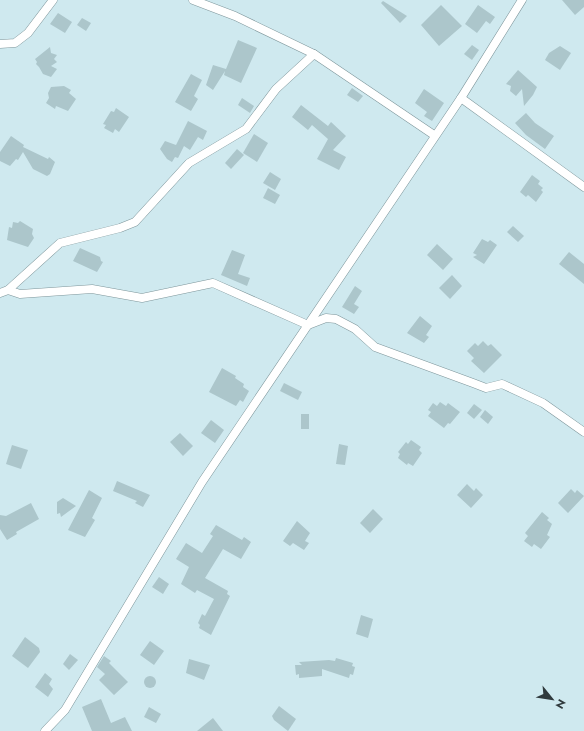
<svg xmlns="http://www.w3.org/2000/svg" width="584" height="731" font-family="Jost,sans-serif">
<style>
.building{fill:#acc6cb}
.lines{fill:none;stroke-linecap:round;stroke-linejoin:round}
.minor-casing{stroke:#7e969b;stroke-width:9}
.minor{stroke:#fff;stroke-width:8}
</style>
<rect width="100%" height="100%" fill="#cfe9ef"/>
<g class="building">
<polygon points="562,0 584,0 584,7 575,15"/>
<polygon points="383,1 407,16 400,23 381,3"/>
<polygon points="441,5 462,26 439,46 421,25"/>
<polygon points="478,5 495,17 490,24 486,21 477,33 465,24"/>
<polygon points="58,13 72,22 65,33 50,24"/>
<polygon points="82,18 91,23 86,31 77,25"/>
<polygon points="238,40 257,48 241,83 224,75 225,71 213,90 206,85 213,65 226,69"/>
<polygon points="472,45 479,50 472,60 464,54"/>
<polygon points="560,46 571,53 560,70 545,60 549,53"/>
<polygon points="50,47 51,53 57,55 54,59 57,62 51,66 57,69 51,77 43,74 39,67 36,64 37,62 35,59"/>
<polygon points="518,70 537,87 533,95 524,106 522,89 516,96 510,91 511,86 506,84"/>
<polygon points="191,74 202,80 194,96 198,99 191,111 175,102"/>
<polygon points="64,86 71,90 69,93 76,99 68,111 56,106 55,109 46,103 49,98 48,93 51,87"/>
<polygon points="352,88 363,96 358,102 347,95"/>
<polygon points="424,89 444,103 432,121 424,116 427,112 415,103"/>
<polygon points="242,98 254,106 250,113 238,105"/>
<polygon points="301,105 328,126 331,122 346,136 333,150 346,157 339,170 317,159 328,139 312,125 308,130 292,117"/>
<polygon points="116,108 129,117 119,132 115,129 113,133 104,128 106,125 103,124 111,111 114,112"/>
<polygon points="526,113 535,123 554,136 545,149 526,135 515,123"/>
<polygon points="188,121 207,131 203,140 198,137 190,150 184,146 178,158 175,157 172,162 167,159 160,149 165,141 176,145"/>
<polygon points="254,134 268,143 257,162 243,153"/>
<polygon points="11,136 24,145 23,147 48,159 49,157 55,162 50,174 47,176 33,169 23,152 18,160 16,159 10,166 0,161 0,152"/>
<polygon points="237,149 244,155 231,169 225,163"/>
<polygon points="270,172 281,179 275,190 263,183"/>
<polygon points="532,175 540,181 538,184 543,188 541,190 543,192 536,202 528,195 526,197 520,192"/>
<polygon points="268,188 280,195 275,204 263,198"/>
<polygon points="20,221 33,229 32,234 34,238 28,247 7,240 9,227 12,228 13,222 18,223"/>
<polygon points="513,226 524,236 518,242 507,232"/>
<polygon points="482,239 488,242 490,240 497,245 484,264 473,257 477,255 473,253"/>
<polygon points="437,244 453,259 443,270 427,255"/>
<polygon points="80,248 100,257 101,261 103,262 97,272 73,261"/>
<polygon points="232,250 245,255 238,274 250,278 247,286 221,275"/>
<polygon points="569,252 584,264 584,284 559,264"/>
<polygon points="452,275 462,286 450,299 439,288"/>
<polygon points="355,286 362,291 354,304 359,307 354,314 342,307"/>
<polygon points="420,316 432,326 426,335 429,337 424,343 407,333"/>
<polygon points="483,341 488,346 491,344 502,355 484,373 471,361 474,358 467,351 475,343 478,346"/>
<polygon points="222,368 236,376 235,378 244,384 243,387 249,391 243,402 240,400 236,406 209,392"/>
<polygon points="284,383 302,392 298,400 280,391"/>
<polygon points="440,402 446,406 448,403 460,412 450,424 448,423 444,428 428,416 431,412 428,410 433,403 437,406"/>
<polygon points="474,404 482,410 474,419 467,413"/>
<polygon points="485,410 493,417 488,424 480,417"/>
<rect x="301" y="414" width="8" height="15"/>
<polygon points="211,420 224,430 215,443 201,433"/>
<polygon points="180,433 193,446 183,456 170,442"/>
<polygon points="411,440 421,447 419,450 422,453 413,466 408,463 407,465 398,458 400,454 398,452 406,442 408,444"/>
<polygon points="339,444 348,446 345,465 336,464"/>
<polygon points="12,445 28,450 21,469 6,464"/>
<polygon points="117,481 150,495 143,507 135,503 137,501 113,491"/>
<polygon points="467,484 474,491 476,488 483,495 471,508 457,495"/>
<polygon points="571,489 575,493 577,490 584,496 568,513 558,503"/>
<polygon points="89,490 102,498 92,518 95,520 85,537 68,530"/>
<polygon points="63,498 76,506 61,517 60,513 57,514 57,502"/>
<polygon points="31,503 39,519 16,532 17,534 7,540 0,529 0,515 6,516"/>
<polygon points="373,509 383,519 370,533 360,523"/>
<polygon points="542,512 549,518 547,520 552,524 547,535 550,537 541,549 534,544 532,547 524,541 528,536 525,533"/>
<polygon points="297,521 310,533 305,541 309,543 304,550 293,543 290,546 283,541"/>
<polygon points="216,525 242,540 244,537 251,542 241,559 223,549 205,578 228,591 227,594 230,596 211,635 199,628 200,625 198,623 202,614 205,616 214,599 197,590 195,593 181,584 189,567 176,559 186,543 202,553 213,536 210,534"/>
<polygon points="159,577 169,584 163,594 152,587"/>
<polygon points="361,615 373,619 368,638 356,634"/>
<polygon points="25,637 39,648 40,652 28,668 12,656"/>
<polygon points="150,641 164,651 154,665 140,655"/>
<polygon points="70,654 78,660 69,670 63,664"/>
<polygon points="104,656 111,661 109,663 128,682 114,695 99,680 105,674 97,667"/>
<polygon points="336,658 353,663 352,666 355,667 353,675 350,674 349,678 322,669 322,676 299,678 299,674 296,675 295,665 302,665 299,662 329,660 335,661"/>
<polygon points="189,659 210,665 204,680 186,673"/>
<polygon points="45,673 52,679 49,684 53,689 48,697 35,687"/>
<circle cx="150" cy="682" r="6"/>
<polygon points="101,699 111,723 125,717 132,731 92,731 82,707"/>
<polygon points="279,706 296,719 288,731 274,720 272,716"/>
<polygon points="149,707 161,714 156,723 144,717"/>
<polygon points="213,718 223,731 197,731"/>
</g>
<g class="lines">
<g class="minor-casing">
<g id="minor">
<polyline points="193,0 235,16 314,54"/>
<polyline points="0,44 15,43 28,33 53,0"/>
<polyline points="461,98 584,187"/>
<polyline points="8,290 20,294 92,289 142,298 213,283 308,325 326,318 336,319 355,329 375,347 473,383 486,388 502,384 543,403 584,432"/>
<polyline points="0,293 8,290 60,243 120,228 135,222 189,163 246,129 276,89 314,54 434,135"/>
<polyline points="45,731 65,710 202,482 461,98 522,0"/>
</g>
</g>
<use href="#minor" class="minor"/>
</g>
<g transform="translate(552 699) rotate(120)" stroke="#cfe9ef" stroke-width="3" paint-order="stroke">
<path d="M0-3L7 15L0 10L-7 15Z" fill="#303a3d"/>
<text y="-6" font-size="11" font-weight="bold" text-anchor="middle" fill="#303a3d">N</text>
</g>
</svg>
